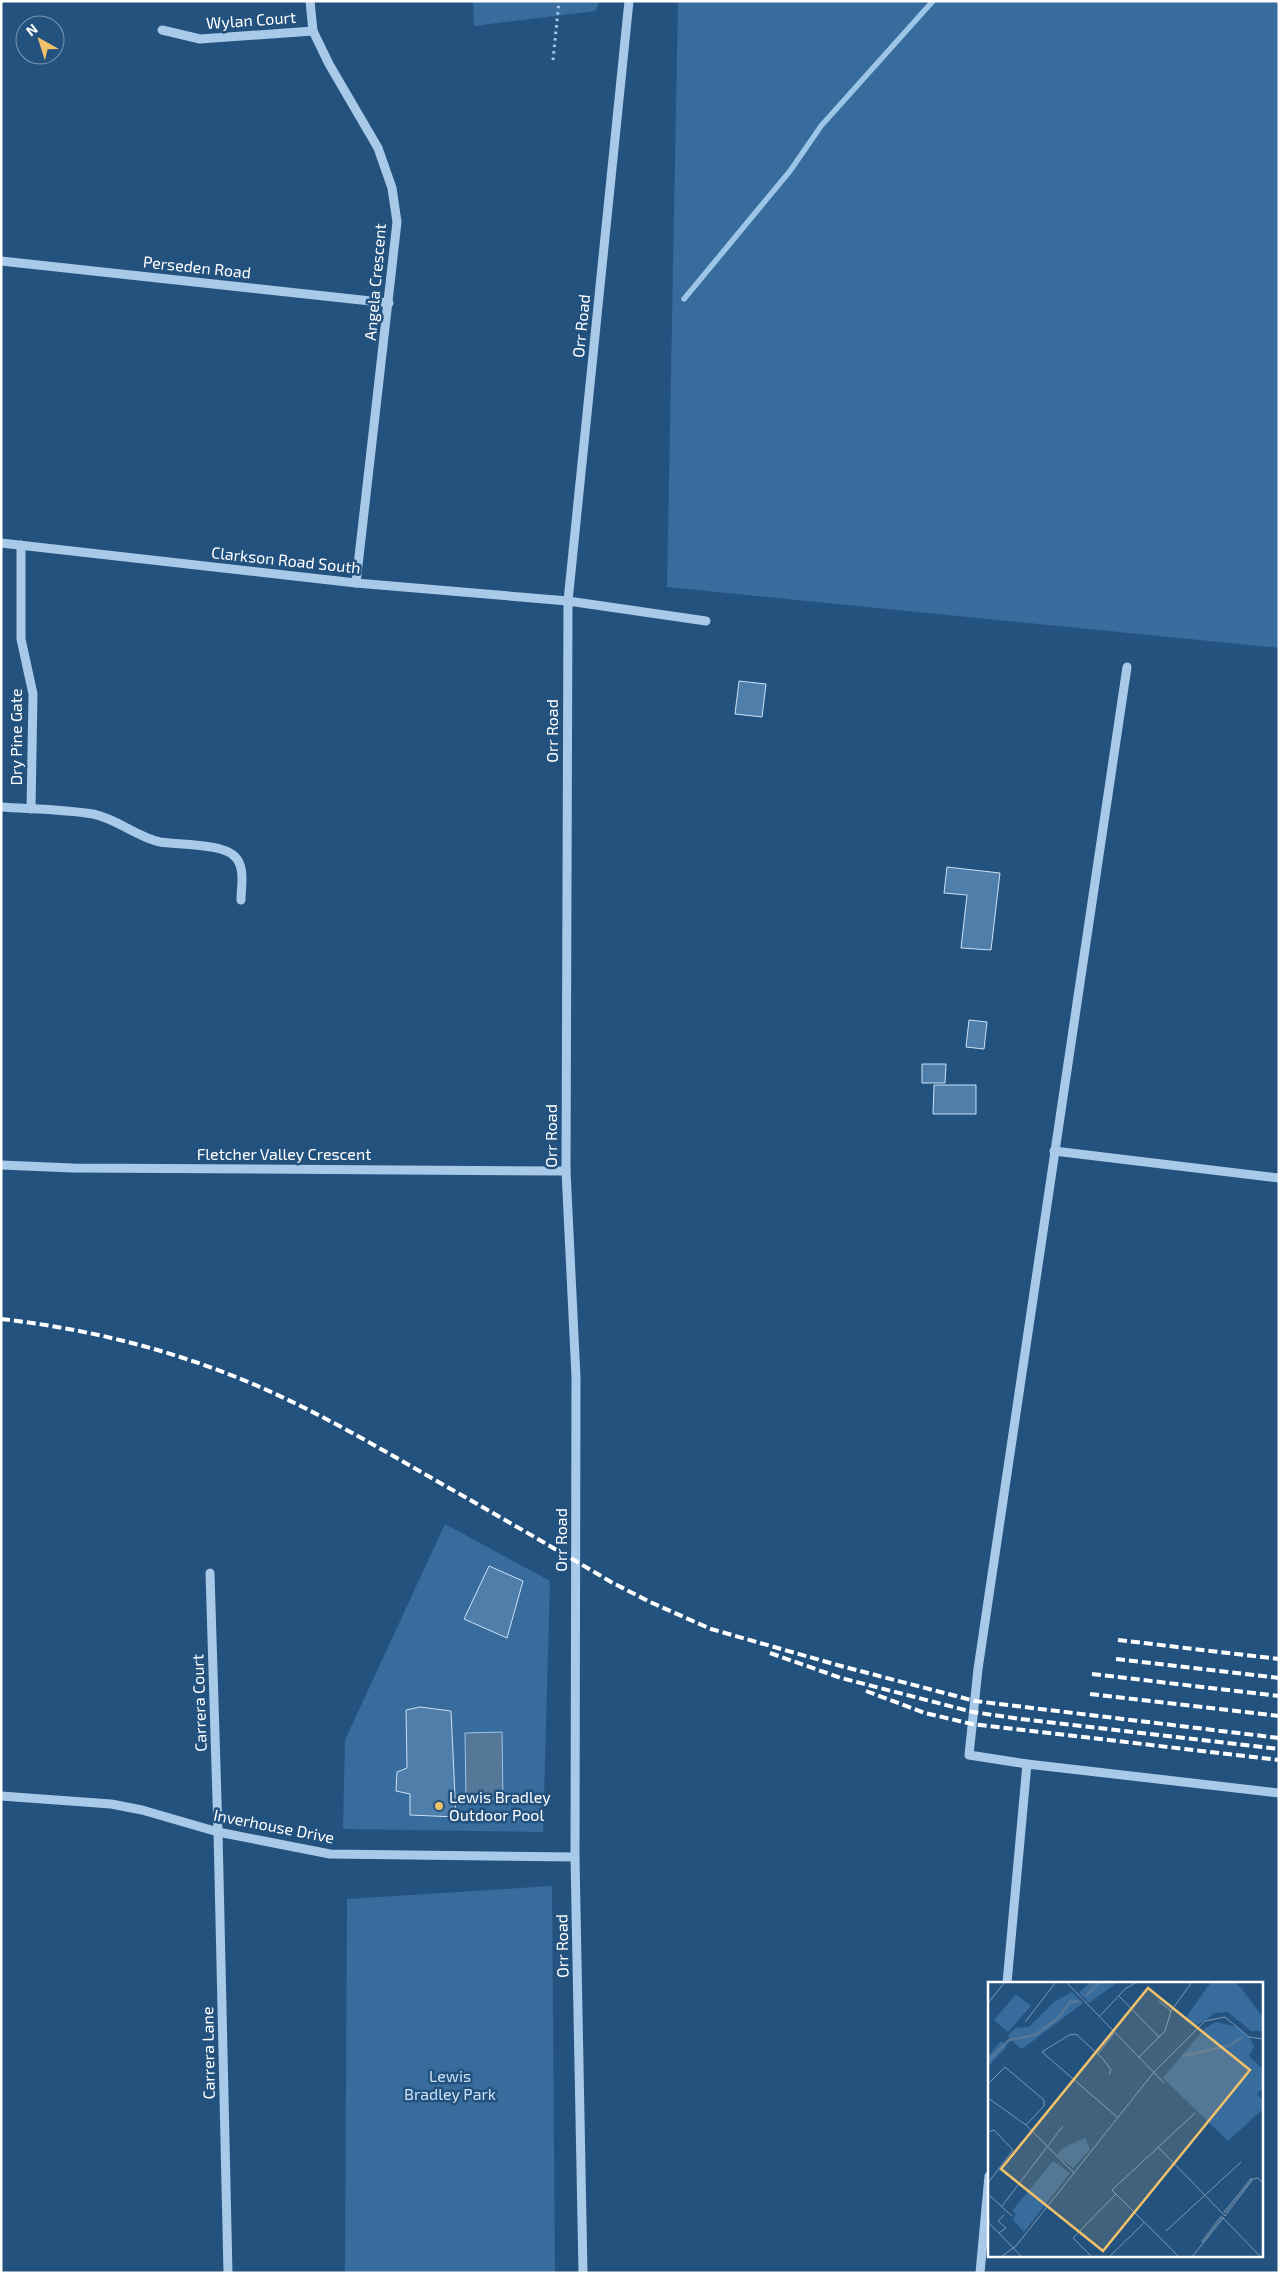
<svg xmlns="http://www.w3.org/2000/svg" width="1280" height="2274" font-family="'Exo 2',sans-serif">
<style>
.green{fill:#376c9d}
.water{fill:#557798;stroke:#9cc5e8}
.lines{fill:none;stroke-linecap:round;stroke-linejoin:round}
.stream{stroke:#9cc5e8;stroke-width:5.5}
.building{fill:#507eab;stroke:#cce1f5}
.path{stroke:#a8c9e7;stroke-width:3;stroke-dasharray:2.5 4;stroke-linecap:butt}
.minor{stroke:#a8c9e7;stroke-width:9}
.rail{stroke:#fff;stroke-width:4;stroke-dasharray:9 4;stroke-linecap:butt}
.poi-dot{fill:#f2c26b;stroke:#23527f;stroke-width:2}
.labels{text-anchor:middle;stroke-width:5;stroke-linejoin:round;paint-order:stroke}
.street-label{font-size:16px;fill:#fff;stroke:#23527f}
.poi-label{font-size:16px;fill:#fff;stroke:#23527f;text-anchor:start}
.park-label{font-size:16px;fill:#cce1f5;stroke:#23527f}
.inset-river{fill:none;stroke:#557798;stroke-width:2.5}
.inset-road{fill:none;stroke:#7b97b2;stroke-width:1}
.view{fill:#f2c26b;fill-opacity:0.15;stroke:#f2c26b;stroke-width:2.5}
.inset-edge{fill:none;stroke:#fff;stroke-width:2.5}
</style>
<rect width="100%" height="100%" fill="#23527f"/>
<g class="green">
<polygon points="473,1 599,1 596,11 474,26"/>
<polygon points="678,1 1279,1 1279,648 667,587"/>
<polygon points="445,1524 550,1581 543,1832 343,1829 345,1740"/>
<polygon points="552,1886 555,2273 345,2273 347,1899"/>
</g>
<polygon class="water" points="502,1732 503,1799 466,1800 465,1733"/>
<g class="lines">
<polyline class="stream" points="684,299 790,171 821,126 933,1"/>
</g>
<g class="building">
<polygon points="739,681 766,684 762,717 735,714"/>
<polygon points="947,867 1000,873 991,950 961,948 967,895 944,893"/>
<polygon points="969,1020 987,1022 984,1049 966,1047"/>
<polygon points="922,1064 946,1064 945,1083 922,1083"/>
<polygon points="934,1085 976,1085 976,1114 933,1114"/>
<polygon points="489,1566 523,1581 507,1638 464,1619"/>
<polygon points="420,1707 451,1711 456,1817 410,1815 410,1794 396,1791 397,1772 407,1768 406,1710"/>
</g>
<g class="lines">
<polyline class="path" points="553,60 559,1"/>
<g class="minor">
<polyline points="310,1 313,31 329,64 378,148 392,188 397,222 356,583"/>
<polyline points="162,30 200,39 313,31"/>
<polyline points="1,261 389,303"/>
<polyline points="1,543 356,583 568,601 706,621"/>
<polyline points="21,545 21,639 33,694 31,809"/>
<path d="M 1,807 C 31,809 63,809 93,814 C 118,819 136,837 160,842 C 179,845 227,843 237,859 C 245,870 241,888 241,900"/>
<polyline points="1054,1151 1279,1178"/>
<polyline points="1,1165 73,1168 566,1171"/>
<polyline points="210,1573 218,1832 228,2273"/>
<polyline points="1027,1764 969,1755 978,1669 1127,667"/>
<polyline points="1,1796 111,1804 142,1810 218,1832 330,1854 575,1857"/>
<polyline points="1007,1983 1027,1764 1279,1793"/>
<polyline points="583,2273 575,1857 576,1377 566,1171 568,601 629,1"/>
<polyline points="980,2273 989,2176"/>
</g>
<g class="rail">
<path d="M 1,1319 C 81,1328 161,1347 236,1377 C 304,1404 367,1441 430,1477 C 491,1512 551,1546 611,1582 L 650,1602 L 711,1629 L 841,1666 L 975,1701 L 1279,1738"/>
<polyline points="1118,1640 1279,1659"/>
<polyline points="770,1653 841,1678 973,1712 1021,1719 1279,1749"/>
<polyline points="1116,1659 1279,1678"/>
<polyline points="1092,1674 1279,1696"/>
<polyline points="866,1691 925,1713 972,1724 1279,1760"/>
<polyline points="1090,1694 1279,1716"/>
</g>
</g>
<circle class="poi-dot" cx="439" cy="1806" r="5"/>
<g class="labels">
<g class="street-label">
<text transform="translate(251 20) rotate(-4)" y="6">Wylan Court</text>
<text transform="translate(197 267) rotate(6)" y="6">Perseden Road</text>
<text transform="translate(375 282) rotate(-85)" y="6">Angela Crescent</text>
<text transform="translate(581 326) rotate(-84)" y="6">Orr Road</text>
<text transform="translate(286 560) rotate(6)" y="6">Clarkson Road South</text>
<text transform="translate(552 731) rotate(-90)" y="6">Orr Road</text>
<text transform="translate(16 737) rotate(-90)" y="6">Dry Pine Gate</text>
<text transform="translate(551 1136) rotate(-90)" y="6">Orr Road</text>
<text x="284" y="1160">Fletcher Valley Crescent</text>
<text transform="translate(561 1540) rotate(-90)" y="6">Orr Road</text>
<text transform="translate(199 1703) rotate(-92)" y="6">Carrera Court</text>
<text transform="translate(274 1826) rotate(11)" y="6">Inverhouse Drive</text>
<text transform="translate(562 1946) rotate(-91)" y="6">Orr Road</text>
<text transform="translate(208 2053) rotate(-91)" y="6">Carrera Lane</text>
</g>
<g class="poi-label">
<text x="449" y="1803">Lewis Bradley<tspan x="449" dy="18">Outdoor Pool</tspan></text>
</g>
<g class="park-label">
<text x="450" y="2082">Lewis<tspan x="450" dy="18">Bradley Park</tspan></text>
</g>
</g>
<g transform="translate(988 1982)">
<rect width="275" height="275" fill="#23527f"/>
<path d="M 102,0 L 130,0 L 101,21 L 91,11 ZM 223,0 L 247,0 L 253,6 L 275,35 L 275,49 L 263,49 L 240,30 L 227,31 L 207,45 L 196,38 ZM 84,10 L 95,21 L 41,62 L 33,67 L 20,54 L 27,46 L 41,45 L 66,20 ZM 28,12 L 43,24 L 20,50 L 6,38 ZM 228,40 L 250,45 L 262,56 L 266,65 L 261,74 L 275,87 L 275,106 L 269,112 L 275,119 L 275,127 L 240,159 L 175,96 L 217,46 ZM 13,59 L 19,64 L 0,85 L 0,74 ZM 97,156 L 102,167 L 85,186 L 69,173 L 75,166 ZM 65,179 L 82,191 L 36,250 L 25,238 L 28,232 L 24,229 Z" fill="#376c9d"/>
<path class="inset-river" d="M 98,14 L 112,0M 195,74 L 243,63 L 254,55M 0,79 L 21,58 L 47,53 L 70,36 L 82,20 L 91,19M 236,231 L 264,196M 214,260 L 234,234"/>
<path class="inset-road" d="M 78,0 L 176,101M 131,14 L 171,55M 171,19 L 183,29M 0,21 L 17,0M 111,35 L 137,7 L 149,0M 37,40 L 68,0M 110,72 L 126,51M 151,75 L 177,49 L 183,29 L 204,0M 121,93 L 123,88 L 115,77 L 88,52 L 81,53 L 54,70 L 129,135M 0,102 L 17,85 L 56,118 L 56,124 L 38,143M 0,116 L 38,143 L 86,191M 0,150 L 6,148 L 25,168 L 0,201M 170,165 L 237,234 L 265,197 L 270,196 L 275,201M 0,212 L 24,234M 128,212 L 124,208 L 207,131M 14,224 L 75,144M 235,236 L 273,275M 0,240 L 34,275M 178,249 L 253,180M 11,251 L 18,246 L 10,239 L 16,233M 13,275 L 28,264 L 166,90 L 217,39 L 237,35 L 261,55 L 275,57M 104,275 L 85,256 L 128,212 L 191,275M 121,275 L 156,241M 204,275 L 236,235"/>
<path class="view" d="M 160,6 L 262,88 L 115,269 L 13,187 Z"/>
<rect width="275" height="275" class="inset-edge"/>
</g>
<rect width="1280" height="2274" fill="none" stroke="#ffffff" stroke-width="5"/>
<g transform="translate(40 40) rotate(321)"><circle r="24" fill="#23527f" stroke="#7b97b2"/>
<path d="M0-4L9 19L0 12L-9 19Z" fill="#f2c26b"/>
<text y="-8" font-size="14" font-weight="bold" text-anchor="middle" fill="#ffffff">N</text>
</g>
</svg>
